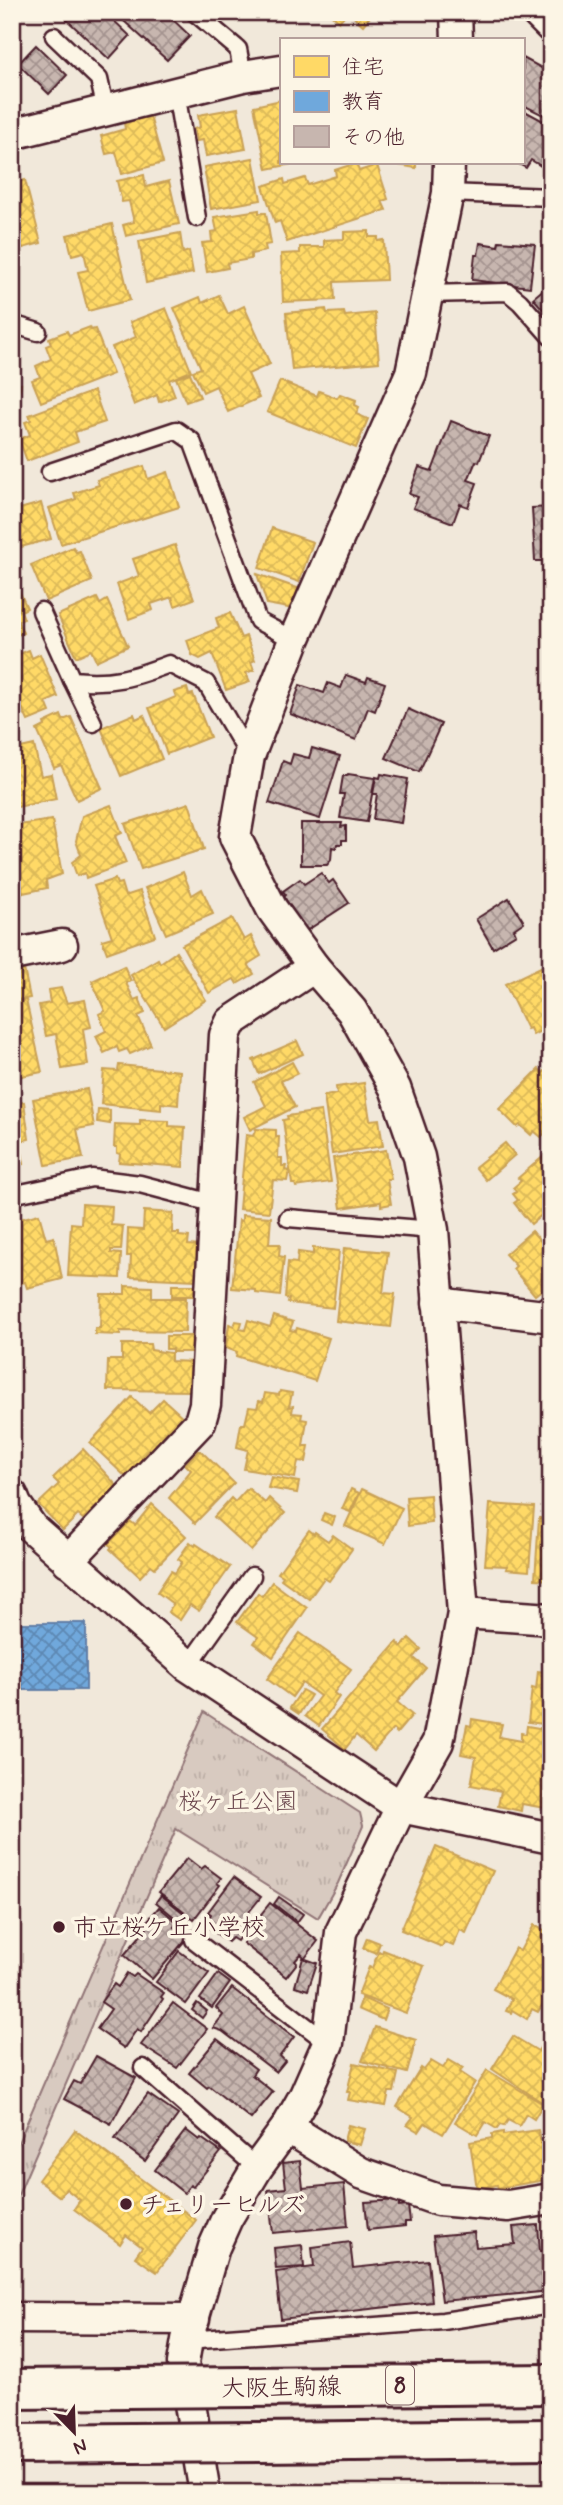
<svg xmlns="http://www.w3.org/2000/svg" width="563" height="2505" font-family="Mynerve,'Klee One',sans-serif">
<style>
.park{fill:url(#park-tufts);stroke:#917476;stroke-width:2}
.homes{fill:url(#homes-cross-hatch);stroke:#c9a154;stroke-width:2}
.schools{fill:url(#schools-cross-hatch);stroke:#647fa7;stroke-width:2}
.building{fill:url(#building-cross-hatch);stroke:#4a1f2b;stroke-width:2}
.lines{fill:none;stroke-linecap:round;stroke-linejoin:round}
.service-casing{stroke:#4a1f2b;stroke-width:21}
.minor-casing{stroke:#4a1f2b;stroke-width:35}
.primary-casing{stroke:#4a1f2b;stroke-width:44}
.service{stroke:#fcf5e5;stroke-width:16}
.minor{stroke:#fcf5e5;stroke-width:30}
.primary{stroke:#fcf5e5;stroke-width:38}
.primary-bridge-casing{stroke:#4a1f2b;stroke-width:44;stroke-linecap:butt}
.primary-bridge{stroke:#fcf5e5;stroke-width:38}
.poi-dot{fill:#4a1f2b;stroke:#fcf5e5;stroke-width:2.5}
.labels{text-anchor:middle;stroke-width:7;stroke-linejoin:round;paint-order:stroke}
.shield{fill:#fcf5e5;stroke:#7f5f63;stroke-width:2}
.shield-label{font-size:23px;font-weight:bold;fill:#4a1f2b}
.park-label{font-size:24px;fill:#6e4a50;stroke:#fcf5e5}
.poi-label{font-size:24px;fill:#4a1f2b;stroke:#fcf5e5;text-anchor:start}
.street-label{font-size:24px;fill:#4a1f2b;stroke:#fcf5e5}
</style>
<defs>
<pattern id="park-tufts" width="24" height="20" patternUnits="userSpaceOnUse" patternTransform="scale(1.75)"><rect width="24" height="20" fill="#d8cac0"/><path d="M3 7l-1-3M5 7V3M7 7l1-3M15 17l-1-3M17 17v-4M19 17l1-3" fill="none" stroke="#bbada5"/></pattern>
<pattern id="homes-cross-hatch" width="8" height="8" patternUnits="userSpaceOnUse" patternTransform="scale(1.75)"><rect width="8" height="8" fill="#ffd966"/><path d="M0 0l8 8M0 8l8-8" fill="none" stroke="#dcba59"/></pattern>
<pattern id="schools-cross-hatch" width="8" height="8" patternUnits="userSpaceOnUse" patternTransform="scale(1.75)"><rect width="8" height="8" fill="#6fa8dc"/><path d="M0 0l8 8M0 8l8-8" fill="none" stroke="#5d88b3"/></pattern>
<pattern id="building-cross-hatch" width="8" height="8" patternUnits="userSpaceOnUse" patternTransform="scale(1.75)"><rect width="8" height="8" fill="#c7b6af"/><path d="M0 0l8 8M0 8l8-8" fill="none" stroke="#a4938f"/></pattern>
</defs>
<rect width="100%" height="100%" fill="#f1e8da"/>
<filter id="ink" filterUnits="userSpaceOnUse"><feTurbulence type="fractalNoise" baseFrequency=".0143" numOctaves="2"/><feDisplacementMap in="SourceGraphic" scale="14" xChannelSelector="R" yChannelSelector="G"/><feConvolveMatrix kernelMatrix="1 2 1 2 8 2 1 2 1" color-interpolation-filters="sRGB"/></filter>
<g filter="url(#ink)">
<polygon class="park" points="204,1712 360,1813 363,1826 338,1883 318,1918 176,1829 12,2209 12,2157"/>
<g class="homes">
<polygon points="329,12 347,12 339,22"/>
<polygon points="348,12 381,12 377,17 373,13 363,25"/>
<polygon points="281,100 281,163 297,163 267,169 254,106"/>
<polygon points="238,108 246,149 206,156 203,140 196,141 194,129 200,127 198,115"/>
<polygon points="150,116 163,163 122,174 116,152 106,154 101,136 125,129 124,123"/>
<polygon points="253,158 261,200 211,209 204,167"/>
<polygon points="356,163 359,171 377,165 388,199 382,201 386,210 287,242 280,221 275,223 263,186 284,179 285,184 305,178 308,185 336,176 335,170"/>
<polygon points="387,163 416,163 416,168"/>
<polygon points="144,175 146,187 169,181 179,224 126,236 123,225 134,222 129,201 122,202 117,181"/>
<polygon points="12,178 15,183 25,180 41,243 12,251"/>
<polygon points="259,210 259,213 266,213 271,244 265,245 266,251 251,254 251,259 227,263 228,268 207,272 202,243 212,242 211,232 217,231 214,217"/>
<polygon points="112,224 130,300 88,311 78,272 88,270 84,252 72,255 67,235"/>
<polygon points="369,231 369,237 378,237 378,241 384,240 386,280 334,282 335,300 283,302 281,254 300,253 300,247 324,247 324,240 344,239 344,232"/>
<polygon points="180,233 183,253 189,251 193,273 146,283 139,241"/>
<polygon points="219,295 228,314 244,306 270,364 248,374 259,398 228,412 216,386 203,392 193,371 201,368 174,308 200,297 202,303"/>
<polygon points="166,308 191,371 169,380 175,396 159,402 157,395 134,405 112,347 136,337 130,322"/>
<polygon points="326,309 327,313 344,312 345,316 375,313 379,362 292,370 286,313"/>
<polygon points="90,327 91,330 95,329 113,374 41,402 32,380 40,377 36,366 51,359 46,346 51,344 49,338 67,331 69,335"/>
<polygon points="190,373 200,397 186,402 176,378"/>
<polygon points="12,378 16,379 15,383 21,384 12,420"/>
<polygon points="280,381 317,396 319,391 337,398 340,394 356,400 355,405 359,407 356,414 368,419 356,448 267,412"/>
<polygon points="94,391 105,422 75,432 78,442 27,461 19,439 30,435 25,422 31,420 29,415"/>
<polygon points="144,466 148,479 168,472 179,507 61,544 49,508 76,499 74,493 99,485 97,480"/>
<polygon points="41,503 51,539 17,548 18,554 12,556 12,511"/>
<polygon points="272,528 313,542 299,582 259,568"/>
<polygon points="175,545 194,599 175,606 172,597 151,604 153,610 129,619 117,584 139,576 133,559"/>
<polygon points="73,547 76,552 80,551 92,581 46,601 31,565"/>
<polygon points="257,574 300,589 294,609 267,604"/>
<polygon points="12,575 27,608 21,611 24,619 18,621 23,633 12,637"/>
<polygon points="97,598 100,604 107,600 128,646 96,661 91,650 76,657 58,615"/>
<polygon points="230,613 241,638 246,636 255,660 251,662 254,670 246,673 250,682 226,690 212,653 200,659 192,655 187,640 219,628 216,618"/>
<polygon points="29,650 32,658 40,654 58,697 46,702 50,712 28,721 19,701 13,703 12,701 12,657"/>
<polygon points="187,688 189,695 193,694 210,737 167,754 149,708 176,697 174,692"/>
<polygon points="134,714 136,719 144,715 162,759 121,776 101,728"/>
<polygon points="61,715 63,720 71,717 102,788 77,800 61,765 54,768 37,730 45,726 44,723"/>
<polygon points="34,745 41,776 51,774 56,799 12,808 12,750"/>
<polygon points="189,803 204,849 141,869 125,824"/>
<polygon points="111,805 122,833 115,836 126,863 86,878 85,873 77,876 72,862 81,855 76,841 82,816"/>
<polygon points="52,820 62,874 46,880 47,888 23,893 12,843 12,826"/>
<polygon points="183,872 192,895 202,889 213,914 166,934 145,888"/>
<polygon points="115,879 117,884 121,883 125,896 140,891 155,936 107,953 102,940 112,937 94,886"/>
<polygon points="232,918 244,940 251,936 261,956 248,964 254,974 237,984 234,979 209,993 182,945"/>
<polygon points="176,952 206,1000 164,1027 131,975 158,959 160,963"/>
<polygon points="551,962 551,1026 533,1035 530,1028 527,1029 505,984"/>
<polygon points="124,966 131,981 126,983 134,1000 139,998 145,1013 138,1016 151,1045 130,1054 127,1049 119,1052 117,1047 104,1053 96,1036 106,1031 99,1014 105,1011 92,981"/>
<polygon points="24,969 30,998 14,1001 12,971"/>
<polygon points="61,988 67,1003 85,1000 91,1027 83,1029 88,1065 62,1069 56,1034 46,1036 39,1005 50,1003 48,990"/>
<polygon points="26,1000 42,1072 12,1078 12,1003"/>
<polygon points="297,1041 303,1054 259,1074 253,1060"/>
<polygon points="292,1062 298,1073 281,1081 295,1107 250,1130 244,1117 266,1106 254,1082"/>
<polygon points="119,1065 180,1071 178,1105 161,1103 161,1110 101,1104 104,1070 118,1071"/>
<polygon points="551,1065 551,1127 541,1137 534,1131 531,1135 520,1125 517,1127 499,1109 539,1069 543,1073"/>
<polygon points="364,1083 370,1120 379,1119 383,1146 332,1154 324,1096 337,1094 336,1087"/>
<polygon points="87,1089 94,1126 77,1129 83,1158 46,1165 33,1099"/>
<polygon points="24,1102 29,1139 20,1141 24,1164 12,1166 12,1104"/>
<polygon points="98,1109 110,1110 110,1124 97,1122"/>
<polygon points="321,1111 331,1182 296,1187 295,1184 292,1184 283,1120 288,1119 287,1116"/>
<polygon points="140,1120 169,1121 169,1126 185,1127 183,1167 119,1162 120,1154 117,1153 117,1147 114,1147 115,1124 140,1125"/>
<polygon points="256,1129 276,1130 276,1137 279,1137 278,1158 282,1158 282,1166 286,1166 285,1170 289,1171 287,1181 273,1180 269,1212 239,1209 246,1135 253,1136"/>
<polygon points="505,1143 515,1155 486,1180 475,1167"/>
<polygon points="386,1150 391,1179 387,1179 391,1204 381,1206 381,1202 341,1208 333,1158"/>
<polygon points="546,1154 549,1157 551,1155 551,1207 531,1224 514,1203 518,1200 513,1194 516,1192 513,1188 521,1181 518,1178"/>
<polygon points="82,1204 112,1206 111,1225 123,1226 121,1250 111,1250 111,1253 121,1254 120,1278 68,1276 71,1223 81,1224"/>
<polygon points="144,1211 173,1213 172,1233 179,1233 179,1236 189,1237 188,1245 200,1246 198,1277 195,1277 196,1280 130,1277 131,1256 127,1256 128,1229 143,1230"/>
<polygon points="39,1214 46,1239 54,1237 62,1279 27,1288 25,1282 12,1285 12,1221"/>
<polygon points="242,1215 271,1217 269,1244 280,1244 279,1256 284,1257 280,1296 256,1293 256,1290 232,1288 239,1220 242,1221"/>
<polygon points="532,1231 551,1253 550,1295 544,1288 535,1295 513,1269 516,1266 505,1254"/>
<polygon points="313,1248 339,1251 333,1308 288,1303 289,1299 285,1298 288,1262 297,1263 298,1252 313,1254"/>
<polygon points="344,1248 388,1252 383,1293 395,1294 391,1327 336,1321"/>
<rect x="172" y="1285" width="27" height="11"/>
<polygon points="125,1286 152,1287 152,1298 186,1298 185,1332 120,1331 120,1335 95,1334 95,1328 100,1328 101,1294 125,1294"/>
<polygon points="274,1316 293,1322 290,1330 296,1331 297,1328 329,1338 315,1381 236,1356 237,1352 226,1348 229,1324 234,1326 236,1321 242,1322 240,1329 245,1330 248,1320 270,1327"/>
<polygon points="166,1336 196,1336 195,1352 172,1352 172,1349 166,1349"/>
<polygon points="122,1344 150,1344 151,1350 171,1353 171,1361 195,1362 194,1391 107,1390 108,1360 122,1360"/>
<polygon points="280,1391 292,1393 289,1407 293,1406 292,1413 302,1414 301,1419 307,1420 303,1446 309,1446 306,1462 298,1461 295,1478 244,1469 248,1450 237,1447 241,1424 245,1424 249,1407 257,1408 259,1401 263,1402 265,1393 279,1395"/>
<polygon points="132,1397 149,1413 163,1399 185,1419 171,1433 168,1430 152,1451 149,1449 142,1457 145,1459 127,1478 90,1443"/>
<polygon points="83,1449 118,1487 83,1519 78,1515 63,1530 38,1504 59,1484 53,1478"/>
<polygon points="198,1451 201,1451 234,1483 195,1523 169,1498 191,1470 185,1464"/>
<polygon points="271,1477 299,1482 297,1493 268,1488"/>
<polygon points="248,1488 265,1503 269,1498 285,1513 251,1551 214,1517 231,1498 235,1502"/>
<polygon points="351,1489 359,1493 350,1512 342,1509"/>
<polygon points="362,1489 402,1508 385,1544 345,1526"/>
<polygon points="430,1495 432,1523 408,1526 406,1497"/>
<polygon points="152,1504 186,1536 155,1568 151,1565 140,1577 110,1549 112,1547 108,1544 130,1521 135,1525"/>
<polygon points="490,1504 534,1507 529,1571 506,1569 507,1566 485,1565"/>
<polygon points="324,1513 335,1517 332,1525 321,1520"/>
<polygon points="539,1518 551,1519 551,1580 535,1579"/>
<polygon points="309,1530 314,1534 315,1532 328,1541 333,1535 352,1549 329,1581 324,1578 309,1599 281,1579 283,1576 278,1573"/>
<polygon points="190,1542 195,1546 196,1544 230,1567 199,1611 190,1605 180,1620 168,1612 173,1604 157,1592 171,1571 175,1573 182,1562 178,1559"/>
<polygon points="272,1582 307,1608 273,1657 254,1643 258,1637 237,1622 258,1593 262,1596"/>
<polygon points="300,1633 351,1669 334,1693 339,1697 319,1726 305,1716 320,1696 302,1683 292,1697 267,1679"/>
<polygon points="551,1634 551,1725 528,1722 532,1688 536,1689 538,1671 546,1672"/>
<polygon points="409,1638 421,1649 414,1658 426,1668 397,1702 412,1715 397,1733 393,1729 374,1751 356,1735 345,1749 322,1729 397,1642 402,1647"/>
<polygon points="302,1690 311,1695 299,1714 290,1708"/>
<polygon points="472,1719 502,1724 499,1737 521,1741 521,1733 526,1734 527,1726 551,1730 551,1809 522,1804 521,1811 498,1806 501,1791 471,1785 476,1757 461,1754 467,1725 471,1726"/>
<polygon points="436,1847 493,1871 466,1933 460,1930 453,1946 444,1942 442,1947 401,1930"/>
<polygon points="534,1925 551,1934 551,1990 538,2012 532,2009 527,2019 512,2010 511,2013 506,2011 512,1999 493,1989 515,1948 520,1951"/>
<polygon points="367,1938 380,1943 376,1953 363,1948"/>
<polygon points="383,1950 424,1966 406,2013 358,1995 369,1967 372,1968 379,1951 382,1953"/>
<polygon points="362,1998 387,2009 383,2020 358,2009"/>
<polygon points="375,2027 416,2040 407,2073 362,2061"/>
<polygon points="513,2036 538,2051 546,2038 551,2041 551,2091 543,2103 492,2069"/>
<polygon points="449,2060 463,2068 460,2072 475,2082 443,2134 425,2123 419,2132 407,2125 413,2117 397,2107 421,2068 424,2070 431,2061 443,2068"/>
<polygon points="354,2063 398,2073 394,2092 389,2092 386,2106 348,2100 350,2092 347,2092"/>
<polygon points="487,2070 543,2104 534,2119 526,2114 519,2126 508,2120 504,2126 500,2125 497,2129 485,2122 477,2135 455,2122"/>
<polygon points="348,2125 365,2129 360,2145 344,2141"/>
<polygon points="75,2130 196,2220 157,2272 135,2257 142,2247 126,2235 120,2244 74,2209 80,2200 66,2189 60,2197 38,2180"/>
<polygon points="538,2130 542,2148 551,2147 551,2179 498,2188 497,2185 477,2189 470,2142 492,2138 492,2134 503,2132 503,2135"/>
</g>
<rect class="schools" x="12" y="1623" width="74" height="67"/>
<g class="building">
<polygon points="74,12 105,12 130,36 109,59 67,20"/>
<polygon points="114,12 165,12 190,36 167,60"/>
<polygon points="225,12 244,12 236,21"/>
<polygon points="36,45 67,75 49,94 18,64"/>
<polygon points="523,58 551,73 551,119 523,105"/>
<polygon points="523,110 551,125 551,131 544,144 551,147 541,166 531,160 526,168 517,163 523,163"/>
<polygon points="499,241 535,244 530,287 472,280 475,255 478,255 480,243 498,246"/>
<polygon points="551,283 551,318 533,298"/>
<polygon points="451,421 489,436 479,462 476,461 468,480 477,483 468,507 460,504 453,523 413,508 418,497 409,494 419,467 432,471"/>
<polygon points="551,507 551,561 535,561 532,508"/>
<polygon points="346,675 366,682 368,677 385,683 375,711 368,708 356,740 290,714 300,685 324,693 328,683 341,688"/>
<polygon points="408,709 441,724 419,772 386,758"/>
<polygon points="312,748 340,756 320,819 269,803 283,761 290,764 293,754 309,758"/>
<polygon points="348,774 375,778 367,822 340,818 344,794 340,794 343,776 347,776"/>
<polygon points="381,774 408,779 401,823 373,819 377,794 373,794 376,777 380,778"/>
<polygon points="301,823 342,823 341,827 346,826 346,840 342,840 342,844 337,844 336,848 332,847 331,860 327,865 301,865"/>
<polygon points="321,873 329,883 333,880 349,903 306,931 284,897 286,895 283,891 300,879 304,884"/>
<polygon points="509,898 524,922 514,929 516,934 493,948 476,919"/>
<polygon points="187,1858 201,1869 205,1866 221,1878 217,1883 220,1885 194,1919 159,1892"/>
<polygon points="234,1877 261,1897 241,1922 247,1927 237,1941 232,1938 228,1942 201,1922 207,1915 210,1916 211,1914 208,1912"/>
<polygon points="161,1895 190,1918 185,1926 156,1902"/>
<polygon points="279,1897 303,1914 297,1922 274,1904"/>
<polygon points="270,1903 318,1941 305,1958 301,1954 295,1961 297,1963 286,1977 243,1943 253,1930 250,1928"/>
<polygon points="159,1907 177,1922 174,1927 187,1938 152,1979 124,1955 147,1928 144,1925"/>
<polygon points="179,1951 209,1973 186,2004 156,1982"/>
<polygon points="303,1958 317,1963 308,1990 295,1986"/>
<polygon points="127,1973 133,1977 136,1974 164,1993 161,1997 163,1999 141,2032 137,2029 124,2048 97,2029 111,2009 101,2002 114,1984 118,1987"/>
<polygon points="218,1974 230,1983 212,2008 200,1999"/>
<polygon points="232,1988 294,2037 280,2056 285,2061 276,2072 222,2031 213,2028 223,2015 216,2008"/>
<polygon points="173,2003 207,2029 177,2068 141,2045"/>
<polygon points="197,2003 207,2011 202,2018 192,2010"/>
<polygon points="217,2039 256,2069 252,2075 273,2092 251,2119 209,2086 207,2088 189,2073"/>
<polygon points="96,2056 136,2078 111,2124 64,2099 74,2081 80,2084"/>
<polygon points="148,2094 178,2115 145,2161 115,2139"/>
<polygon points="186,2130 199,2140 201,2138 221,2152 193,2187 190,2185 184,2193 155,2170"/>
<polygon points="300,2161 303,2188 344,2184 348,2226 273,2233 268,2190 286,2188 283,2163"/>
<polygon points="399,2200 399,2207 408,2206 410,2222 405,2222 405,2226 368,2230 365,2202"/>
<polygon points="538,2225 540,2251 551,2250 551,2291 442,2301 433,2236 474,2232 476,2247 515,2244 513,2227"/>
<polygon points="350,2242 353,2268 428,2260 432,2302 281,2319 276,2272 314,2267 312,2247"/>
<polygon points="302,2245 304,2267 276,2269 274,2248"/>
</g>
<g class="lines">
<g class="service-casing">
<g id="service">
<polyline points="194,12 238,49 243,76"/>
<polyline points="54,36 99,79 106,111"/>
<polyline points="176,92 197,218"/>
<polyline points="448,193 551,197"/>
<polyline points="427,294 508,292 520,302 551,337"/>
<polyline points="12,324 38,332"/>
<polyline points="50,472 176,430 192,441 258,621 294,640"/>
<path d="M 41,611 L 72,680 C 112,684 132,678 169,664 L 206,683 L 249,756"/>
<polyline points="72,680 93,723"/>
<polyline points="21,1193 92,1178 140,1184 216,1204"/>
<polyline points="288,1218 433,1230"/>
<polyline points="188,1666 252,1576"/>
<polyline points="194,1940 328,2043"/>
<polyline points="143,2068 257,2168"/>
<polyline points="187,2340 443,2321 551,2305"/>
</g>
</g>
<g class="minor-casing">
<g id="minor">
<polyline points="456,12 457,40"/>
<polyline points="536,12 551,27"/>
<polyline points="12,134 243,76 281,70"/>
<polyline points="12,955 62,945"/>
<polyline points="438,1303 544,1316 551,1310"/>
<polyline points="12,1495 16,1505 32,1528 188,1666 401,1807 551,1838"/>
<polyline points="68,1561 200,1422 205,1404 225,1035 231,1022 314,967"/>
<polyline points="463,1613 551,1619"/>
<polyline points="287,2127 361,2173 438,2200 508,2206 551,2199"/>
<polyline points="12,2318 194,2319"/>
<polyline points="205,2493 183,2363 187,2340 214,2247 227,2218 257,2168 287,2127 305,2095 328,2043 341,1932 401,1807 438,1742 463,1613 433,1230 419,1157 395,1088 352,1011 314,967 272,909 235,837 249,756 294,640 411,373 448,193 449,163"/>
</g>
</g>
<g class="primary-casing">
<g id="primary">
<polyline points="250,2387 551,2384"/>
<polyline points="12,2389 127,2388"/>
<polyline points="259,2442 551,2439"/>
<polyline points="12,2444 132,2443"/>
</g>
</g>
<use href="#service" class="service"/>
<use href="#minor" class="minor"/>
<use href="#primary" class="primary"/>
<g class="primary-bridge-casing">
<g id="primary-bridge">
<polyline points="127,2388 250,2387"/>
<polyline points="132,2443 259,2442"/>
</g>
</g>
<use href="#primary-bridge" class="primary-bridge"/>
</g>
</g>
<g class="poi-dot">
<circle cx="59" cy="1927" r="7"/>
<circle cx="126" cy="2204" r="7"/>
</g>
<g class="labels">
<rect class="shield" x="386" y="2365.5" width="28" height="39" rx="5"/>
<g class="shield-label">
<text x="400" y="2393">8</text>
</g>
<g class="park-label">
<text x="238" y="1809">桜ヶ丘公園</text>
</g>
<g class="poi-label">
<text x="73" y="1935">市立桜ケ丘小学校</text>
<text x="140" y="2212">チェリーヒルズ</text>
</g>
<g class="street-label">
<text transform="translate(281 2387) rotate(-1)" y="8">大阪生駒線</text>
</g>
</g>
<rect width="563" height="2505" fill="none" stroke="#fcf5e5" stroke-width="42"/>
<rect x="21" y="21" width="521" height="2463" fill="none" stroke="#4a1f2b" stroke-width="2.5" filter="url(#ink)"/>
<rect x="280" y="38" width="245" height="126" fill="#fcf5e5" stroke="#b59f9b" stroke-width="2"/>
<rect x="294" y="56" width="35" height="21" fill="#ffd966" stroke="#b59f9b" stroke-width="2"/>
<text x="342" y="74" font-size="21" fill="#4a1f2b">住宅</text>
<rect x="294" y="91" width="35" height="21" fill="#6fa8dc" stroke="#b59f9b" stroke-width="2"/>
<text x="342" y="108" font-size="21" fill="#4a1f2b">教育</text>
<rect x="294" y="126" width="35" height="21" fill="#c7b6af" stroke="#b59f9b" stroke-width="2"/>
<text x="342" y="144" font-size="21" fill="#4a1f2b">その他</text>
<g transform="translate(74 2432) rotate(157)" stroke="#fcf5e5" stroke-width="5" paint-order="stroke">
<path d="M0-5L12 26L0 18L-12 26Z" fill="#4a1f2b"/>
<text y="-10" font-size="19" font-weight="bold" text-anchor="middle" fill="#4a1f2b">N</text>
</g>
</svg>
